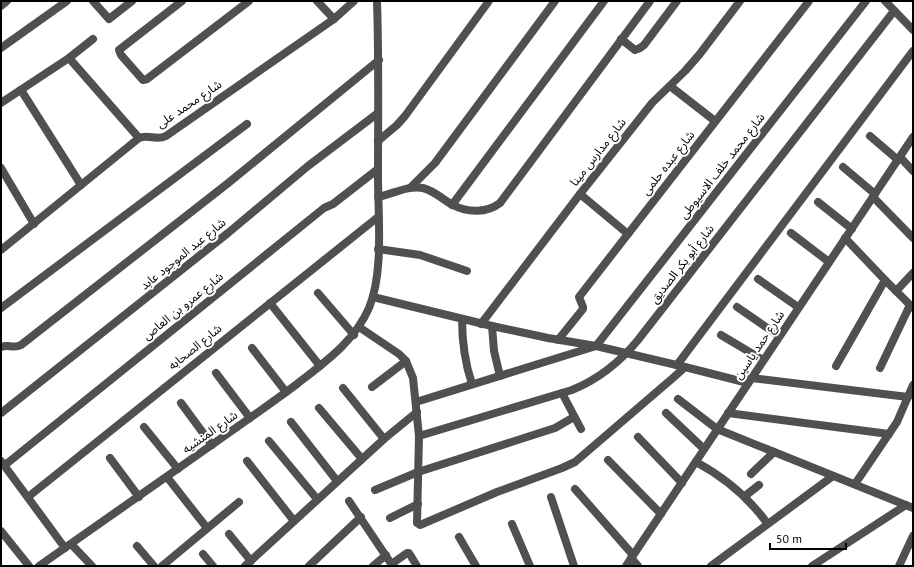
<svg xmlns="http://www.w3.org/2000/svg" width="914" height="567" font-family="'PT Sans','Noto Sans Arabic',sans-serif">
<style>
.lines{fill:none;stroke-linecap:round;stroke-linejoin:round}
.minor{stroke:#505050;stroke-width:8}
.labels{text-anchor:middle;stroke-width:4;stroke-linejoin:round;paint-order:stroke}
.street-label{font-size:12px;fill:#000;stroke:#fff}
</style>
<rect width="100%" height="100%" fill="#fff"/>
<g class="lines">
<g class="minor">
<polyline points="93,1 109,19 132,1"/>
<polyline points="182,1 119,50 121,55 143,80 147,79 249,1"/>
<polyline points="317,1 334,19"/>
<polyline points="885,1 913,30"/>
<polyline points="1,6 7,1"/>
<polyline points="621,39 635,50 640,48 644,45 677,1"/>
<polyline points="1,48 67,1"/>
<polyline points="69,58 139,138"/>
<polyline points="670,86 715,121"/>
<polyline points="21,90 81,185"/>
<polyline points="1,103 69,58 93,39"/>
<polyline points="870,136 898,160"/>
<polyline points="378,141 397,125 405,116 489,1"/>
<polyline points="900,157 913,171"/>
<polyline points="843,167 875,194"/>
<polyline points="1,168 34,224"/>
<polyline points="411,187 435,163 555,1"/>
<polyline points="580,194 628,234"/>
<path d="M 378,197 C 393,194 408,185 423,188 C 435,191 443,200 453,205 C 468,213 487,213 500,203 L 650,1"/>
<polyline points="873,197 913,238"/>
<polyline points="818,202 852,229"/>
<polyline points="452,205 604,1"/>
<polyline points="791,233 829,262"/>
<polyline points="845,238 885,280 913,308"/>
<polyline points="378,249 420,255 467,271"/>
<path d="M 1,250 L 139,138 C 148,134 157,141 166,136 L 334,19 L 354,1"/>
<polyline points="758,279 798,307"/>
<polyline points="896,291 913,273"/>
<polyline points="318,293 354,335"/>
<polyline points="373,297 492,326 548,338 596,346 685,367 748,383"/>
<polyline points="270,303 320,366"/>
<polyline points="737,307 779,336"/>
<polyline points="1,308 247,124"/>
<path d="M 462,319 C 462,342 465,363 472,384"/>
<polyline points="481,324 580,194 652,103 685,71 699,55 740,1"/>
<polyline points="492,326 494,351 500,376"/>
<polyline points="359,327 399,354 406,361 413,378 419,436 417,523 420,525 497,492 562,468 575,462 674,377 685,367"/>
<polyline points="721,335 763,360"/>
<polyline points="558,340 583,309 583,307 579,297 809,1"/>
<path d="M 1,347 C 8,344 14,349 21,345 L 227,184 L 379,60"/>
<polyline points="252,348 286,392"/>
<polyline points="677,365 913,51"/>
<polyline points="836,366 885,280"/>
<polyline points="880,368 910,305"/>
<polyline points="216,373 250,418"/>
<polyline points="751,378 908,397"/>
<polyline points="372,387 406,361"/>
<polyline points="343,388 384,439"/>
<polyline points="562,393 581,429"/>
<polyline points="678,399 717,429 913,508"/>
<polyline points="416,402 596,346 866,1"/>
<polyline points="181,403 212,445"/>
<polyline points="319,408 362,459"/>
<polyline points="1,413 228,233 308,166 378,113"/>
<polyline points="666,413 704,449"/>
<polyline points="728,413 889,434"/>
<polyline points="291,422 337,481"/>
<polyline points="144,427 178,469"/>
<path d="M 419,436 L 572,390 C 599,379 620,362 638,340 L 894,11"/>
<polyline points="638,437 682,483"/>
<polyline points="269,441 317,499"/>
<polyline points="110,458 139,497"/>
<polyline points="608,460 661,514"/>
<polyline points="1,461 65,548"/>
<polyline points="247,461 294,521"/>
<path d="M 696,462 C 724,477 748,497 767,523"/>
<polyline points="5,465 324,208 333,204 378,169"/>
<polyline points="751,474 774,452"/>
<polyline points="167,477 207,528"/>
<polyline points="855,484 897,422 913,385"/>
<polyline points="575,489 633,555"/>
<polyline points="375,490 418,472 555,428 574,417"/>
<polyline points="745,496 759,485"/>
<polyline points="28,497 378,217"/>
<polyline points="551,497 574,566"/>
<polyline points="349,501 390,562 393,563 407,553 409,553 417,566"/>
<polyline points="390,518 418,504"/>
<polyline points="512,524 530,566"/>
<polyline points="1,531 29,566"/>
<polyline points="229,534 251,561"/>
<polyline points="459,537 476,566"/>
<polyline points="71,544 92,566"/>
<polyline points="137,546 154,566"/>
<polyline points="203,554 213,566"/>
<polyline points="631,558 638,566"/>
<path d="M 39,566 C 97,526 155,485 213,444 C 241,424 269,405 297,384 C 325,362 354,342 369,308 C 384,272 378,216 378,177 C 378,118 379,60 377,1"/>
<polyline points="162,566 239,502"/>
<polyline points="245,566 384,439 417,412"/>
<polyline points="309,566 361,517"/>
<polyline points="373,566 386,555"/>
<polyline points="626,566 913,137"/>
<polyline points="711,566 833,476"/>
<polyline points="812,566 906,505"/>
<polyline points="899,566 913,536"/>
</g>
</g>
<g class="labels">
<g class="street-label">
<text transform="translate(189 104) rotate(-34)" y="4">شارع محمد على</text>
<text transform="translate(598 152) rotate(-52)" y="4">شارع مدارس مينا</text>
<text transform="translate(668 163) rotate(-52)" y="4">شارع عبده حلمى</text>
<text transform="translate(722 166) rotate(-52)" y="4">شارع محمد خلف الاسيوطى</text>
<text transform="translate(183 254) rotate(-39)" y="4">شارع عبد الموجود عابد</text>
<text transform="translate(682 264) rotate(-52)" y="4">شارع أبو بكر الصديق</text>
<text transform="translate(183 306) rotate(-39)" y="4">شارع عمرو بن العاص</text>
<text transform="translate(759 345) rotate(-56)" y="4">شارع حمد ياسين</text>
<text transform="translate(195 347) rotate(-39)" y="4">شارع الصحابه</text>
<text transform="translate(210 432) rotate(-35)" y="4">شارع المنشيه</text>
</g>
</g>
<rect width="914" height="567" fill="none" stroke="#000000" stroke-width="4"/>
<path d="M770 543v6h76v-6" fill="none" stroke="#000000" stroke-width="2"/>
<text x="776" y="543" font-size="12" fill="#000000" stroke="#ffffff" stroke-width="3" paint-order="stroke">50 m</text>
</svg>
